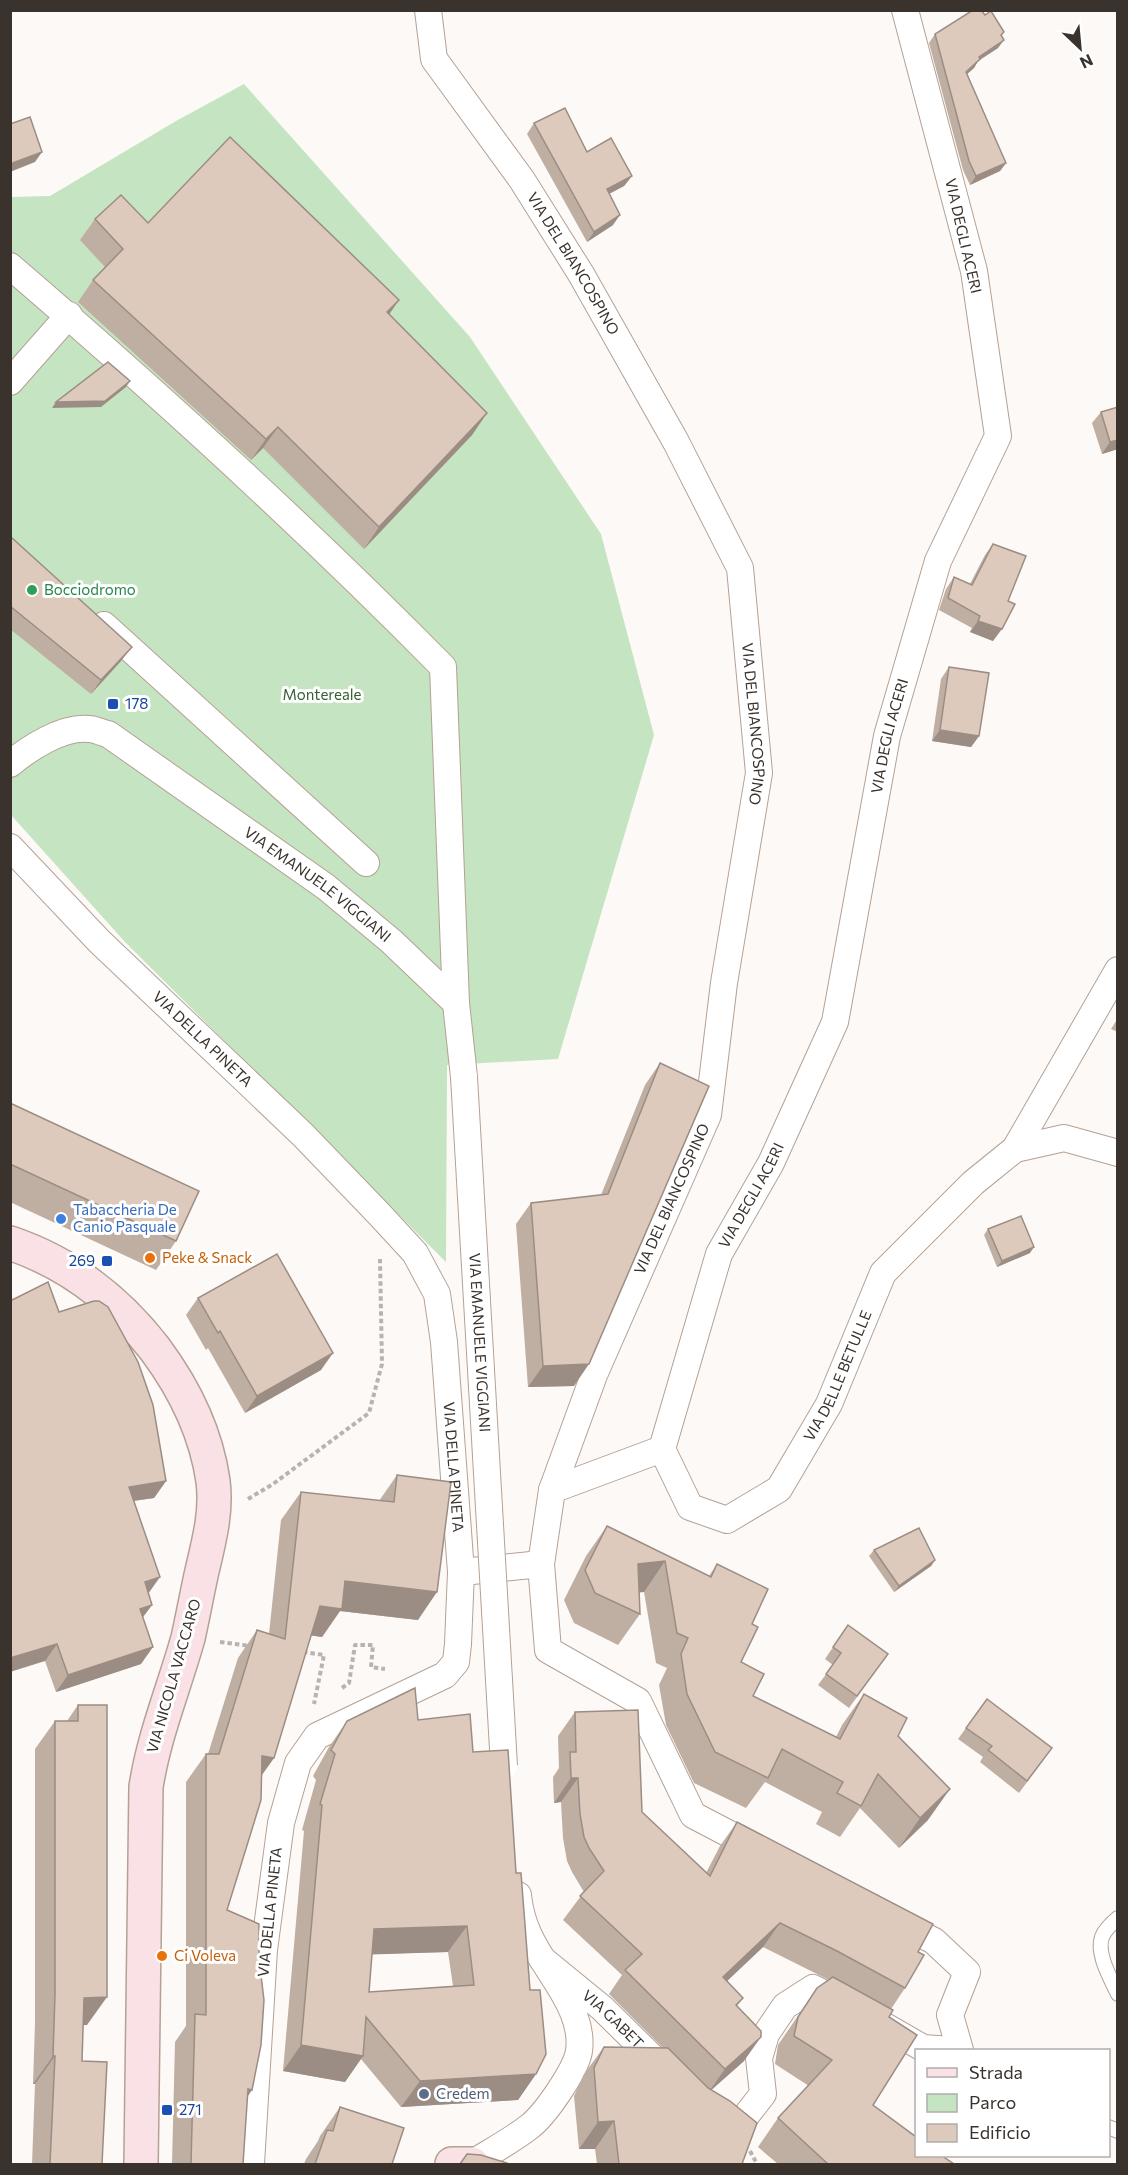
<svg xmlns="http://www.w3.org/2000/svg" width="1128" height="2175" font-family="Commissioner,sans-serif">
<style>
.green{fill:#c5e4c1}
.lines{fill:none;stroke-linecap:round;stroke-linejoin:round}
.lane-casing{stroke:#b4a194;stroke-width:16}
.street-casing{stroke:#b4a194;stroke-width:28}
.secondary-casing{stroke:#b4a194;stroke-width:36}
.path{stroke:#b9b3b0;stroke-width:4;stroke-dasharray:4.5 3;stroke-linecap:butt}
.lane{stroke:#fff;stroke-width:14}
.street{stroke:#fff;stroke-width:26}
.secondary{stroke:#fae1e6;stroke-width:33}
.street-bridge-casing{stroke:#b4a194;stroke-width:28;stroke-linecap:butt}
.street-bridge{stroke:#fff;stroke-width:26}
.wall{fill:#bfaea2;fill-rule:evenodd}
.shaded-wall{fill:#9b8d84}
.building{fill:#decabc;stroke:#9b8d84;stroke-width:1.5;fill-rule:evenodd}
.leisure-dot{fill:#2e9e5b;stroke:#fff;stroke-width:2}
.transit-dot{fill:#1a4fb4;stroke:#fff;stroke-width:2}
.shop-dot{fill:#3f7fe0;stroke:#fff;stroke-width:2}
.food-dot{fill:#e8710a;stroke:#fff;stroke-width:2}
.service-dot{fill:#5c6f8a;stroke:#fff;stroke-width:2}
.labels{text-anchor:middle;stroke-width:6;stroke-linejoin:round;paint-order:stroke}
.street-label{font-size:15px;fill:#3a322d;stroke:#fff}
.leisure-label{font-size:15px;fill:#27864d;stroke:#fff;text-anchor:start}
.park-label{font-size:15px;fill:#356030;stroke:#fff}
.transit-label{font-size:15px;fill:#164399;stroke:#fff;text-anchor:start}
.shop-label{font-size:15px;fill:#366cbe;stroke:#fff;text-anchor:start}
.food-label{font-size:15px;fill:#c56008;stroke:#fff;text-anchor:start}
.service-label{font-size:15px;fill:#4e5e75;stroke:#fff;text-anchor:start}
</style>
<rect width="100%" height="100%" fill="#fdf9f6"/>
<polygon class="green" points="244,84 470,337 601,534 654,735 558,1059 447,1065 446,1262 125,942 11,815 10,197 50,196 176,121"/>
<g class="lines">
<g class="lane-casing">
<g id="lane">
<path d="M 1118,1918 C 1112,1923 1105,1929 1102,1937 C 1096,1954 1111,1979 1118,1994"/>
<polyline points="1108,2127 1118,2131"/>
</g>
</g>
<g class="street-casing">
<g id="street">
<path id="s1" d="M 428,10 L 434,59 L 522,180 L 581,274 L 676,442 L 740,568 L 759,773 L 724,983 L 708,1115 L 594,1375 L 552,1490"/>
<path d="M 10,266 C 159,394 305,527 443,667 L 456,1003"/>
<polyline points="10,382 69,315"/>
<polyline points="104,625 366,863"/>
<path id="s2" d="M 10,764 C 29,748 63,726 89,729 C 95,729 102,733 108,734 L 326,887 L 391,941 L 456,1003 L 464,1077"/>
<path id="s3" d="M 10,847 L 99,941 L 303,1135 L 380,1215 L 415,1253 L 437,1294 L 444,1342 L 461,1572 L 458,1644 L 456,1662 L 445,1675 L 317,1736 L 298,1763 L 281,1823 L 264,1950 L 251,2164"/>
<polyline points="1015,1149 1118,970"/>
<path id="s4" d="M 662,1449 L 719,1254 L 771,1163 L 835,1022 L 887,736 L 938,561 L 998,436 L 974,271 L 905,10"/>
<path id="s5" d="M 662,1449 L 690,1507 L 727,1520 L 779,1489 L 829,1404 L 883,1273 L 973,1183 L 1015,1149 L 1064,1138 L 1118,1153"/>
<polyline points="541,1564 552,1490 662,1449"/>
<polyline points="472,1571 541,1564 548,1650 638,1701 693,1815 758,1849"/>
<polyline points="897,1922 934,1941 967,1972 950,2015 960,2050"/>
<path id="s6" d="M 542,1959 L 602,2008 L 666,2071"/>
<polyline points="883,2025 923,2048 952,2050"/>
<polyline points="721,2117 738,2126 763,2094 759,2058 766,2034 785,2006 813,1988 846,2005"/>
<path d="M 471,2164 C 490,2152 511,2141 529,2127 C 545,2115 576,2070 579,2051 C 582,2030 574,2011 564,1994 C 544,1959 522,1937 518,1895"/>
</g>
</g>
<g class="secondary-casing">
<g id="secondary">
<path d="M 10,1243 C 69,1263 117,1300 155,1349 C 184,1388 206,1432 213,1481 C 217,1512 209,1541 202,1571 C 197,1593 193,1616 188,1638 C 174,1688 154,1735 146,1787 L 141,2164"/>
<polyline points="452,2164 472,2164"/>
</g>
</g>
<g class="path">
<polyline points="248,1499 273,1484 369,1413 382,1364 380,1259"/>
<polyline points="220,1642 251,1646"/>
<polyline points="303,1652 324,1655 314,1704"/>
<polyline points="342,1688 349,1683 355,1645 373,1645 371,1667 385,1669"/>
<polyline points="750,2151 757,2164"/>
</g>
<use href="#lane" class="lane"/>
<use href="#street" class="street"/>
<use href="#secondary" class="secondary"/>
<g class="street-bridge-casing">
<g id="street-bridge">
<path id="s7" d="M 464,1077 L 504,1766"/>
</g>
</g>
<use href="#street-bridge" class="street-bridge"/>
</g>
<g class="wall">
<polygon points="985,15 1004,32 1001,36 998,48 978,61 974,68 967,74 1006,163 1000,171 970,185 963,170 929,43 935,34"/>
<polygon points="534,123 632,176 624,186 609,194 613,225 587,242 527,134"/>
<polygon points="95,219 148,223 389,315 487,413 472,435 364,549 263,448 251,460 78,302 93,280 105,267 80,240"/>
<polygon points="1118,407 1118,449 1102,454 1092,423 1101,412"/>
<polygon points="11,537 121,661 91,694 10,629"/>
<polygon points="993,544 1008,601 993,641 970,632 972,628 939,610 946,589 954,577 970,584 985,555"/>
<polygon points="949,667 979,736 971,747 932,741 941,679"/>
<polygon points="1118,1018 1118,1032 1111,1029"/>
<polygon points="660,1063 574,1386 528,1387 516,1224 531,1203 601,1195 645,1085"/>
<polygon points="10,1103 176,1241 156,1270 10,1202"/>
<polygon points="988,1229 1030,1253 997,1267 984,1235"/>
<polygon points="198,1298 321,1370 245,1413 208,1348 206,1350 186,1315"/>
<polygon points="59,1312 166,1481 154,1498 134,1501 148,1594 152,1605 143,1617 141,1664 56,1692 45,1661"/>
<polygon points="397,1475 418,1620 340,1611 322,1637 311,1635 274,1758 261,1776 227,1910 247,2098 243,2164 172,2164 175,2042 186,2026 186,1782 206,1754 208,1754 238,1658 257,1630 269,1634 281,1520 301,1492 379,1501"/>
<polygon points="607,1526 709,1576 717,1564 752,1624 741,1662 753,1696 836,1737 842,1725 864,1694 898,1736 928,1820 899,1848 860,1808 840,1837 816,1824 822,1812 765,1782 746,1808 694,1783 666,1725 659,1685 667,1668 656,1663 644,1592 639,1592 640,1614 618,1645 574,1623 564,1600 586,1556"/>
<polygon points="874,1550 935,1560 931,1566 894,1592 869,1556"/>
<polygon points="848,1625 888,1654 849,1708 818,1685 833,1665 825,1659"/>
<polygon points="987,1699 1044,1759 1019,1793 980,1762 983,1757 958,1739"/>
<polygon points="78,1705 87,2025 83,2025 82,2061 102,2164 32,2164 35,2084 33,2084 35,2023 35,1749 55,1721 67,1721"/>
<polygon points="575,1712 642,1812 706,1873 720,1846 737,1822 918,1952 905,1988 891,2009 873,2105 954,2164 778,2164 758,2147 778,2118 809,2086 775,2064 778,2045 817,1988 829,1980 763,1947 727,1981 743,1998 737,2006 744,2061 711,2090 742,2164 597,2164 595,2149 579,2149 574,2096 584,2074 604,2047 663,2048 609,1994 622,1975 563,1920 584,1892 572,1872 567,1861 563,1838 561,1802 554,1803 553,1777 559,1768 558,1736"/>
<path d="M 418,1720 L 473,1752 L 516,1873 L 536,2074 L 518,2100 L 401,2107 L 361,2059 L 345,2082 L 283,2071 L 304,1831 L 302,1830 L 316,1780 L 313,1776 L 329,1747 L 347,1721 ZM 448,1952 L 453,1986 L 369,1992 L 372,1954 Z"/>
<polygon points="340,2107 392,2164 304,2164 306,2159 318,2141 320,2136"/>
</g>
<g class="shaded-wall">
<polygon points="1004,40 998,48 978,61 974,68 960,80 979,57"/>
<polygon points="42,152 35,162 10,172 10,164"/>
<polygon points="1006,163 1000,171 970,185 976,176"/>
<polygon points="632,176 624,186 599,199 607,189"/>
<polygon points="620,215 613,225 587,242 594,232"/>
<polygon points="399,300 384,322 387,312"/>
<polygon points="130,381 126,387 101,407 52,408 56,402"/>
<polygon points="487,413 472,435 364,549 379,527"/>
<polygon points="278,427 263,448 251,460 266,439"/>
<polygon points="1118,440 1118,449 1102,454 1110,442"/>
<polygon points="978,621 1002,629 993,641 970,632"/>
<polygon points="132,647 121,661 91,694 101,680"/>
<polygon points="940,730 979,736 971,747 932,741"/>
<polygon points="1034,1247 1030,1253 997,1267 1002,1261"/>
<polygon points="333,1353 321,1370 245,1413 257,1396"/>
<polygon points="589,1364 574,1386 528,1387 543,1366"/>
<polygon points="166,1481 154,1498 117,1503 129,1487"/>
<polygon points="935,1560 931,1566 894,1592 899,1586"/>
<polygon points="665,1561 644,1592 617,1595 638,1564"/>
<polygon points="160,1577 148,1594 145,1582"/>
<polygon points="345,1581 437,1592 418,1620 340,1611 322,1637 300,1634 320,1606"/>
<polygon points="152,1605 140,1621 140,1609"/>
<polygon points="57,1644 45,1661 10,1672 10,1658"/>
<polygon points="153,1647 141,1664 56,1692 68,1675"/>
<polygon points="262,1756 274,1758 254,1786"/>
<polygon points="571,1778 578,1778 561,1802 554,1803"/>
<polygon points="950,1789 928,1820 899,1848 920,1818"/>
<polygon points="780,1923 763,1947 706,2001 723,1977"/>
<polygon points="467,1926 448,1952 356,1955 374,1929"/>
<polygon points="107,1997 87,2025 64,2026 84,1998"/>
<polygon points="761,2037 744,2061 708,2093 725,2069"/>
<polygon points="301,2045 363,2056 345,2082 283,2071"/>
<polygon points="53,2056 55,2056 35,2084 33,2084"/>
<polygon points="536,2074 518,2100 401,2107 420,2081"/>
<polygon points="248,2089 252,2090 233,2118"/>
<polygon points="614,2121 595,2149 579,2149 598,2122"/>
</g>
<g class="building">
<polygon points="973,10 981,10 985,15 991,11 1004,32 1001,35 1004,40 979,57 980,59 966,72 1006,163 976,176 969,161 935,34"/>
<polygon points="565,108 587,152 611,138 632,176 607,189 620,215 594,232 534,123"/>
<polygon points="30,117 42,152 10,164 10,124"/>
<polygon points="230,137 399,300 387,312 487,413 379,527 278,427 266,439 93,280 123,249 95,219 121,195 148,223"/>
<polygon points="108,362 130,381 105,401 56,402"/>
<polygon points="1118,407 1118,440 1110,442 1101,412"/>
<polygon points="11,537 132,647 101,680 10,606"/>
<polygon points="993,544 1026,556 1008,601 1015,604 1002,629 978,621 980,616 948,598 954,577 972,585"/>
<polygon points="949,667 989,673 979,736 940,730"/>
<polygon points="660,1063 709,1086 589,1364 543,1366 531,1203 608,1194"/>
<polygon points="10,1103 199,1191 176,1241 10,1164"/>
<polygon points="1021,1216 1034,1247 1002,1261 988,1229"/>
<polygon points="277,1254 333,1353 257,1396 220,1331 218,1333 198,1298"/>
<polygon points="48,1282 59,1312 94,1301 99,1301 108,1307 138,1362 153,1405 166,1481 129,1487 160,1577 145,1582 152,1605 140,1609 153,1647 68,1675 57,1644 10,1658 10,1301"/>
<polygon points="397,1475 451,1482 437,1592 345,1581 342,1609 320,1606 274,1758 262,1756 261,1800 227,1910 259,1924 259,1959 264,2000 261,2045 252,2090 248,2089 243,2164 191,2164 195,2014 206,2015 206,1754 219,1754 257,1630 285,1639 301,1492 394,1502"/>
<polygon points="607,1526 711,1577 717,1564 768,1589 752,1624 758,1627 741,1662 764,1674 753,1696 840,1739 864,1694 907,1718 898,1736 950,1789 920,1818 878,1774 861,1806 837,1793 843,1782 782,1749 768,1778 715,1752 687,1694 681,1654 688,1638 677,1633 665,1561 638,1564 640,1614 595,1593 585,1570"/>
<polygon points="919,1528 935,1560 899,1586 874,1550"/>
<polygon points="848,1625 888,1654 857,1696 826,1674 841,1653 833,1647"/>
<path d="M 415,1688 L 418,1720 L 470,1714 L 473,1752 L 508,1750 L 516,1873 L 521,1873 L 530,1990 L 540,1990 L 546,2054 L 536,2074 L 420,2081 L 366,2017 L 363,2056 L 301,2045 L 322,1805 L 320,1804 L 335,1754 L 331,1750 L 347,1721 ZM 467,1926 L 474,1985 L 369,1992 L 374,1929 Z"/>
<polygon points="987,1699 1052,1748 1027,1781 988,1750 992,1746 966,1728"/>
<polygon points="78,1705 107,1705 107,1997 84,1998 82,2061 107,2062 102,2164 50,2164 55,2056 53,2056 55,1994 55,1721 78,1721"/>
<polygon points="638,1710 642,1812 710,1876 737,1822 933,1924 918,1952 924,1955 905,1988 837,1951 780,1923 723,1977 743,1998 736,2005 761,2031 761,2037 725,2069 625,1970 642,1954 580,1896 604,1871 589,1848 584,1837 580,1814 578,1778 571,1778 570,1752 576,1752 575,1712"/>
<polygon points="833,1977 893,2010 889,2017 917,2035 873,2105 916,2137 916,2156 942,2156 954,2164 828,2164 778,2118 832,2060 794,2036 798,2017 817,1988"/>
<polygon points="604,2047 668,2048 708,2088 730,2101 757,2123 742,2164 619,2164 614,2121 598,2122 594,2068"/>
<polygon points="340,2107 404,2128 392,2164 315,2164 327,2130 333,2131"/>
<polygon points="467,2154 481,2155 507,2163 507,2164 460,2164"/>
</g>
<circle class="leisure-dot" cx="32" cy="590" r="6"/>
<g class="transit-dot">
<rect x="107" y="698" width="12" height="12" rx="3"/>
<rect x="101" y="1255" width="12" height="12" rx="3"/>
<rect x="161" y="2104" width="12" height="12" rx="3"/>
</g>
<circle class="shop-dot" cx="61" cy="1219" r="6"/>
<g class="food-dot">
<circle cx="150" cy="1258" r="6"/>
<circle cx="162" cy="1956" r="6"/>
</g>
<circle class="service-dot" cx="424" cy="2094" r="6"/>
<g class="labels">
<g class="street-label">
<text transform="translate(963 236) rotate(77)" y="5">VIA DEGLI ACERI</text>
<text dy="5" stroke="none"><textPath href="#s1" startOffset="297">VIA DEL BIANCOSPINO</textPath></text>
<text dy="5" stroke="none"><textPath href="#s1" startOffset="801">VIA DEL BIANCOSPINO</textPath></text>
<text dy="5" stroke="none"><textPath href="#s4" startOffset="754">VIA DEGLI ACERI</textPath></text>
<text dy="5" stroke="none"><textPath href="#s2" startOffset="366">VIA EMANUELE VIGGIANI</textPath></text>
<text dy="5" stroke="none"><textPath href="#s3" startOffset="272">VIA DELLA PINETA</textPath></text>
<text dy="5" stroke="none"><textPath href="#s4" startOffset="270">VIA DEGLI ACERI</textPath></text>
<text transform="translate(672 1199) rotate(-66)" y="5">VIA DEL BIANCOSPINO</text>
<text dy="5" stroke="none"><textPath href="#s7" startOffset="266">VIA EMANUELE VIGGIANI</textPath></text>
<text dy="5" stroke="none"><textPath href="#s5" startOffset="292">VIA DELLE BETULLE</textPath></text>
<text dy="5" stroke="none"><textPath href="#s3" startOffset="794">VIA DELLA PINETA</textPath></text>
<text transform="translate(174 1676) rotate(-74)" y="5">VIA NICOLA VACCARO</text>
<text transform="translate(270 1912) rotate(-84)" y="5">VIA DELLA PINETA</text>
<text dy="5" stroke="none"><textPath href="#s6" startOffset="93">VIA GABET</textPath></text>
</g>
<g class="leisure-label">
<text x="44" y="595">Bocciodromo</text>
</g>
<g class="park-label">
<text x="322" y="700">Montereale</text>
</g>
<g class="transit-label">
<text x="125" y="709">178</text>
<text x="95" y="1266" text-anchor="end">269</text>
<text x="179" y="2115">271</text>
</g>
<g class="shop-label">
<text x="73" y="1215">Tabaccheria De<tspan x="73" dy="17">Canio Pasquale</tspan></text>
</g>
<g class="food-label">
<text x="162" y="1263">Peke &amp; Snack</text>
<text x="174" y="1961">Ci Voleva</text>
</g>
<g class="service-label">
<text x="436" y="2099">Credem</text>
</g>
</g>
<rect width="1128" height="2175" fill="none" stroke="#3a322d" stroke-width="24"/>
<rect x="915" y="2049" width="195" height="108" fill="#ffffff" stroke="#b0adab" stroke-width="1.5"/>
<rect x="927" y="2068" width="30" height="9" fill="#fae1e6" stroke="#b0adab" stroke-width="1.5"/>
<text x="969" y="2079" font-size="18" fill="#3a322d">Strada</text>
<rect x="927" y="2094" width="30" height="18" fill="#c5e4c1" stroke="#b0adab" stroke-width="1.5"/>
<text x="969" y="2109" font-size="18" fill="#3a322d">Parco</text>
<rect x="927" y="2124" width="30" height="18" fill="#decabc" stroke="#b0adab" stroke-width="1.5"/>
<text x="969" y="2139" font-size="18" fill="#3a322d">Edificio</text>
<g transform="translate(1080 48) rotate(154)" stroke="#ffffff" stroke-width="4.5" paint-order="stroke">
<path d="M0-4.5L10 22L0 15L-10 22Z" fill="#3a322d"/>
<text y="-9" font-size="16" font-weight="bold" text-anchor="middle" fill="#3a322d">N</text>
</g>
</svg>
